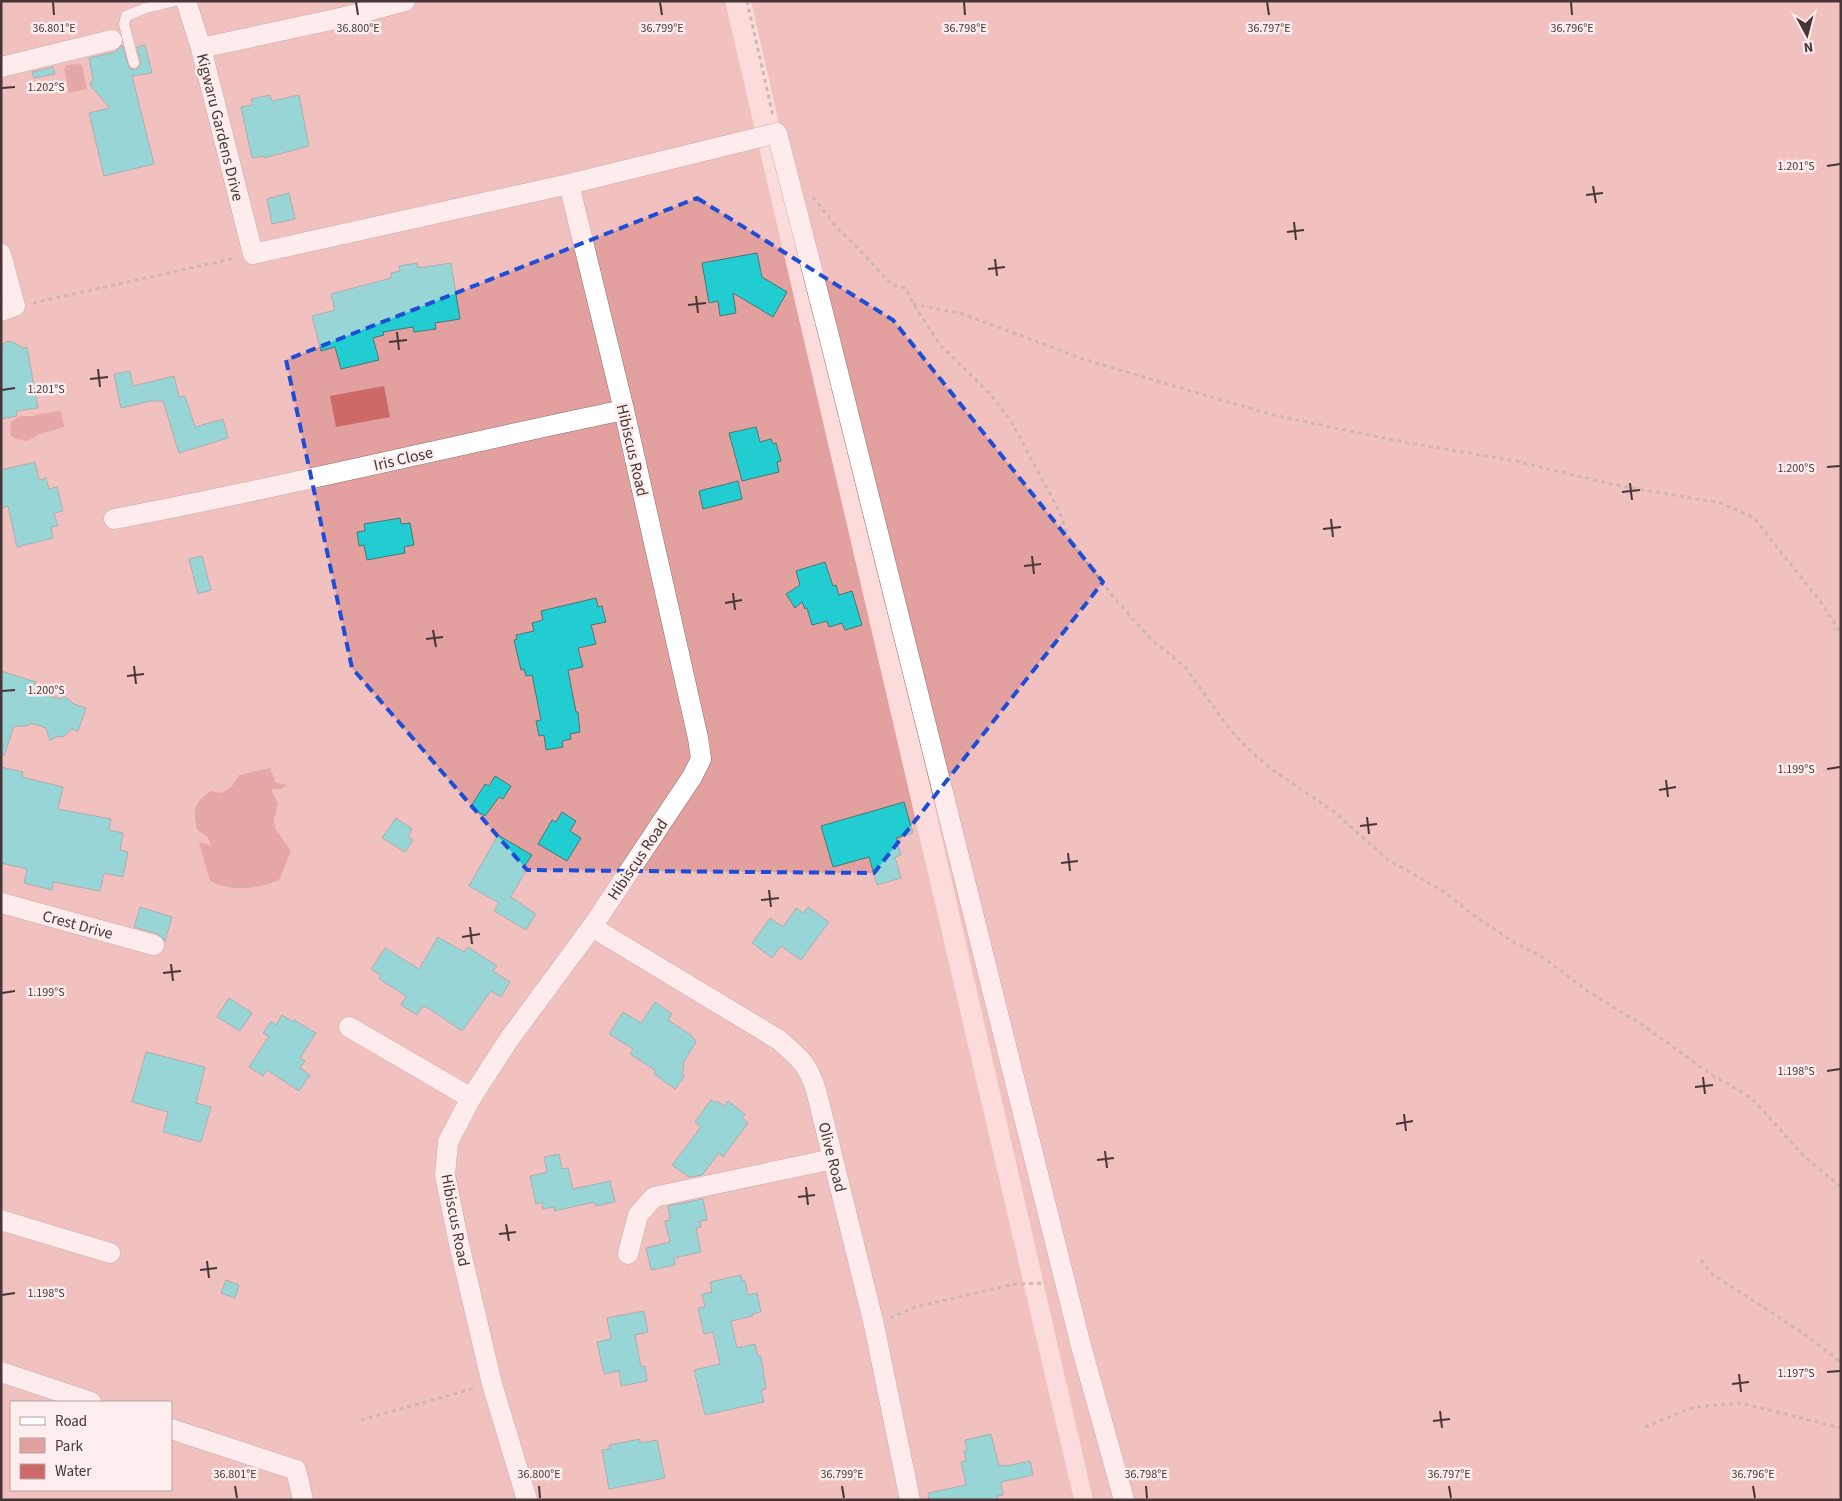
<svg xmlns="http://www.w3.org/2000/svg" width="1842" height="1501" font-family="'Source Sans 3',sans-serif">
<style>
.green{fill:#e2a09e;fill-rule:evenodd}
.water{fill:#cd6969}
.building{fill:#21cdd0;stroke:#4e7676}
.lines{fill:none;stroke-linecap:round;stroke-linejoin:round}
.lane-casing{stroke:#906d6c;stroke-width:11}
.street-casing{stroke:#906d6c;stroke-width:21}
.path{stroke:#9c8584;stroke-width:3;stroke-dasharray:4 4;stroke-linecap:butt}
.lane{stroke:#fff;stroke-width:10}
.street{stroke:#fff;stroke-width:20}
.marked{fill:none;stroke:#1d4ed8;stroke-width:4;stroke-dasharray:10 6;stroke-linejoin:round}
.ticks{fill:none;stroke:#463736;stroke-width:2}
.labels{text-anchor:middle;stroke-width:5;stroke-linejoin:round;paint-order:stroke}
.street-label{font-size:16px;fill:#463736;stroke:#fdedec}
.ticks-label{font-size:12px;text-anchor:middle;fill:#463736;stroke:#fdedec;stroke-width:5;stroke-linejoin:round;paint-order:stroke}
</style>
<rect width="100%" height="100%" fill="#fbdcda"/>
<g class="green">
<path d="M 1,1 L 725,1 L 1074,1500 L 1,1500 ZM 11,1402 L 171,1402 L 171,1490 L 11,1490 Z"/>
<polygon points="751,1 1841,1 1841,1500 1093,1500"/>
</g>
<g class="water">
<polygon points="75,64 82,65 87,89 69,93 64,69 67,65"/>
<polygon points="384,386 390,417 336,427 330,396"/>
<polygon points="61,411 64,427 37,435 28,441 15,439 10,434 11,422 20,416 33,416 39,414"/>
<path d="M 270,768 L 276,783 L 287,785 L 281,789 L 271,789 L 278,804 L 274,820 L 275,828 L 291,851 L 279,880 C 257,889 232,892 210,881 L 199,842 L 211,845 L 207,836 L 197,830 C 193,809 193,803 211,791 L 222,793 L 232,786 L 239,775 Z"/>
</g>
<g class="building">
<polygon points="122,45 128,65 129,68 135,70 141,64 137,47 145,45 152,73 132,76 154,164 104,176 89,113 110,108 90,85 93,79 89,58 115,52"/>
<polygon points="53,67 55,74 34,78 32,72"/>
<polygon points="270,95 272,101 299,95 309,146 264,158 264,156 252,158 241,107 252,105 251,99"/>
<polygon points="289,193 295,219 272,224 267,199"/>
<polygon points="757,253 762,277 787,292 773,317 733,293 736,313 720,316 718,301 709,303 702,263"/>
<polygon points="417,263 418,268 451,263 460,319 435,323 436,329 414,332 413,327 383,332 384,335 373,338 379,360 341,369 335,347 321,351 312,316 335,310 331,294 391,278 391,273 400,271 399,266"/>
<polygon points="8,341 13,342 23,348 27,347 38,408 16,411 17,416 1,419 1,345"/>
<polygon points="130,371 133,386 174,376 179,397 185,396 195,427 223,419 228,438 179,453 163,401 151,401 121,408 114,374"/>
<polygon points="756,427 760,442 771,439 773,444 776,443 781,461 777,462 779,472 742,481 729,433"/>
<polygon points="35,462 39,480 46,478 49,489 57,487 63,511 54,513 58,526 51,527 53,538 17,547 8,506 1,508 1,470"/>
<polygon points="738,481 742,499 703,509 699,491"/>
<polygon points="400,518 401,524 410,523 414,545 404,547 405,553 367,560 364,545 359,546 357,532 365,531 364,524"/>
<polygon points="202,556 211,590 198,594 189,559"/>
<polygon points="825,562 833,586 836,585 839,595 852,591 862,625 845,630 842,623 829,627 827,621 812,625 807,608 805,609 802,602 795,608 786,594 800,585 796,571"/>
<polygon points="596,598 598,607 602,606 606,622 591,625 596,644 578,648 583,667 568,670 576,712 578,712 580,732 570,734 571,739 562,741 563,747 546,750 544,735 539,736 536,721 541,720 532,675 526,676 524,669 521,670 514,640 517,639 516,635 534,631 532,623 543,620 541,611"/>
<polygon points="1,671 36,682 33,690 59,699 64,696 74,704 86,708 78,731 72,729 63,737 57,736 50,741 46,728 31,723 27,726 14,726 4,756 1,755"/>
<polygon points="1,767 23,772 22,777 63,787 58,809 111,819 109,830 123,833 120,850 128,852 123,877 104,873 100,891 53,882 52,890 24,883 27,869 1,863"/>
<polygon points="495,776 511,786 503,799 499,797 485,816 470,808 485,784 489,786"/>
<polygon points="904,802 913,833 896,838 901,855 895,857 901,878 877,885 869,857 833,867 821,826"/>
<polygon points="562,812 576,821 570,831 581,838 567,861 538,844 552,820 556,822"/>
<polygon points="396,818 412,829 408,836 413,840 405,852 382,838"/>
<polygon points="498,835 532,855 522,870 525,872 511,897 536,914 526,930 494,911 499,903 469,886"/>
<polygon points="140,907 172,917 165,941 158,934 134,927"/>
<polygon points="808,907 829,922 801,960 781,946 772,958 752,943 770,918 783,927 796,908 803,913"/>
<polygon points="438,937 464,952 468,947 497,966 493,971 510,982 501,997 491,991 462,1031 426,1007 423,1006 417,1015 401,1005 406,996 379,979 381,975 371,969 385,948 419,969"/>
<polygon points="229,998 252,1013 240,1031 217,1017"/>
<polygon points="655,1002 672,1014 668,1020 691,1035 696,1042 683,1063 684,1066 682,1075 685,1076 675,1089 654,1074 656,1071 630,1054 633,1049 609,1034 623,1012 641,1023"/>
<polygon points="282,1015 293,1022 294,1020 316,1033 300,1058 305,1061 300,1068 310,1075 299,1091 267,1070 263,1076 249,1067 269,1036 263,1033 271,1021 276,1025"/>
<polygon points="146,1052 205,1067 196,1103 211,1107 201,1142 163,1132 168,1112 132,1102"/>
<polygon points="711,1100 716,1103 717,1101 724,1106 728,1101 745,1114 742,1118 748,1123 723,1157 719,1153 702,1175 689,1177 672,1165 701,1127 695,1122"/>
<polygon points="559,1154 562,1169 568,1168 573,1189 610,1181 615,1202 596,1206 595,1203 590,1203 554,1211 554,1207 543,1209 542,1202 536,1204 530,1176 547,1172 544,1157"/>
<polygon points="703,1199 707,1220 700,1221 701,1227 696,1228 701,1252 674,1258 675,1265 651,1270 646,1248 670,1242 665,1221 670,1220 668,1206"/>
<polygon points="741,1275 742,1281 745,1281 748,1295 757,1293 761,1312 752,1314 753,1316 731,1321 737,1348 755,1344 758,1356 761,1356 766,1389 761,1390 764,1402 705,1415 694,1370 720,1364 713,1332 704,1334 698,1308 705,1307 702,1294 712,1292 710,1282"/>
<polygon points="226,1280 239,1285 235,1298 221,1293"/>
<polygon points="644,1311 648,1332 635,1335 641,1367 645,1366 647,1381 621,1386 619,1371 604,1374 597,1342 611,1339 607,1318"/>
<polygon points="991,1434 999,1466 1006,1465 1006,1466 1030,1461 1033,1475 1001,1482 1003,1495 997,1496 998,1500 929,1500 928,1493 966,1485 961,1462 966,1461 964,1451 967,1450 965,1440"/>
<polygon points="640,1439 640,1443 657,1440 665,1478 609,1489 602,1450 610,1449 609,1445"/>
</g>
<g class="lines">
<g class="lane-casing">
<polyline id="lane" points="134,63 124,24 126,16 146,8 176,1"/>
</g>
<g class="street-casing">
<g id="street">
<polyline points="186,1 201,48 253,254 569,184 777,133 828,332 1081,1346 1124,1500"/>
<polyline points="201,48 345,17 405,1"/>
<polyline points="1,67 112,40"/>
<polyline points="1,254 15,306 1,311"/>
<path d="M 114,519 C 285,487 454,445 624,410"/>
<polyline points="1,903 154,945"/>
<path d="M 592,927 L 779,1040 C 800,1058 807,1063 816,1090 L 874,1325 L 910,1500"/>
<polyline points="349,1027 471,1098"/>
<polyline points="1,1220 110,1253"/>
<polyline points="628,1254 638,1215 654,1197 833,1159"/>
<polyline points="1,1372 91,1402"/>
<polyline points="171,1429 296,1470 303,1500"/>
<polyline points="527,1500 492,1384 459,1244 445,1175 448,1142 471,1098 510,1038 592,927 692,777 701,759 698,738 624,410 569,184"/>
</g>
</g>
<g class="path">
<polyline points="747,1 773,116"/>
<polyline points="813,197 838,229 855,245 892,285 906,288 913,304 941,346 990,394 1011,421 1059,511 1069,537 1115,599 1152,640 1185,667 1228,727 1246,747 1271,769 1333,811 1387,859 1443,891 1476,917 1515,943 1544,958 1586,990 1641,1024 1712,1075 1742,1092 1757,1104 1804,1156 1841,1187"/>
<polyline points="33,303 236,258"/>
<polyline points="913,304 963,314 1086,360 1273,415 1403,442 1516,461 1615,485 1721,503 1754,518 1820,601 1841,633"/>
<polyline points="1701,1260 1712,1274 1803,1333 1841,1362"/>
<polyline points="890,1318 915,1307 1015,1284 1046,1283"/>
<polyline points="361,1420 475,1388"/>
<polyline points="1645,1427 1694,1407 1741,1403 1841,1428"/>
</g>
<use href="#lane" class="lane"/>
<use href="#street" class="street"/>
</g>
<path d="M0 0H1842V1501H0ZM 697,198 L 893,320 L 1103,582 L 874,873 L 527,870 L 352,668 L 286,360 Z" fill="#fbdcda" fill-opacity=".55" fill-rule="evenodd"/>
<path class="marked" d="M 697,198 L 893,320 L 1103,582 L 874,873 L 527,870 L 352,668 L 286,360 Z"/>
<path class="ticks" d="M 53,2 L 54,15M 356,2 L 358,15M 660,2 L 662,15M 964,2 L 965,15M 1267,2 L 1269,15M 1571,2 L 1572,15M 2,88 L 15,87M 1827,166 L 1840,164M 1593,186 L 1596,203M 1586,195 L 1603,193M 1294,222 L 1296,240M 1287,232 L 1304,230M 995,259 L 997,276M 988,269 L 1005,267M 696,296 L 698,313M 688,305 L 706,303M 397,332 L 399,350M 389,342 L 407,340M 98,369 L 100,387M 90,379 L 108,377M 2,390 L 15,388M 1827,467 L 1840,466M 1630,483 L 1632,500M 1622,492 L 1640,490M 1331,519 L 1333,537M 1323,529 L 1341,527M 1032,556 L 1034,574M 1024,566 L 1041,564M 733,593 L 735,610M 725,603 L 742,600M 433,630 L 436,647M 426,639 L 443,637M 134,666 L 136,684M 127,676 L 144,674M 2,691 L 15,690M 1827,769 L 1840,767M 1666,780 L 1668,797M 1659,790 L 1676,787M 1367,817 L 1369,834M 1360,826 L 1377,824M 1068,853 L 1070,871M 1061,863 L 1078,861M 769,890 L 771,907M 761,900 L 779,898M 470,927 L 472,944M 462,937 L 480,934M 171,964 L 173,981M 163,973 L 181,971M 2,993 L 15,991M 1827,1071 L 1840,1069M 1703,1077 L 1705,1094M 1695,1087 L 1713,1085M 1404,1114 L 1406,1131M 1396,1124 L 1413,1121M 1105,1151 L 1107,1168M 1097,1160 L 1114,1158M 806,1187 L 808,1205M 798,1197 L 815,1195M 506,1224 L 509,1241M 499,1234 L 516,1232M 207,1261 L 209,1278M 200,1270 L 217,1268M 2,1295 L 15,1293M 1827,1372 L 1840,1371M 1739,1374 L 1741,1392M 1732,1384 L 1749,1382M 1440,1411 L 1442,1428M 1433,1421 L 1450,1419M 235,1486 L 237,1498M 539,1486 L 540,1498M 842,1486 L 844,1498M 1146,1486 L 1147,1498M 1449,1486 L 1451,1498M 1753,1486 L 1755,1498"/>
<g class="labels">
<g class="street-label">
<text transform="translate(221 127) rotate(76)" y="6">Kigwaru Gardens Drive</text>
<text transform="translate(633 450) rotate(77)" y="6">Hibiscus Road</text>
<text transform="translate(403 458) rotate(-13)" y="6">Iris Close</text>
<text transform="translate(637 859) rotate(-56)" y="6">Hibiscus Road</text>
<text transform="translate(78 924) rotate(15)" y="6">Crest Drive</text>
<text transform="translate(833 1157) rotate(76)" y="6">Olive Road</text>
<text transform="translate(456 1220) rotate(79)" y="6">Hibiscus Road</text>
</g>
</g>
<g class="ticks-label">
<text x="54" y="32">36.801°E</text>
<text x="358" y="32">36.800°E</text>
<text x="662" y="32">36.799°E</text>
<text x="965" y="32">36.798°E</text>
<text x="1269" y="32">36.797°E</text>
<text x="1572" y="32">36.796°E</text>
<text x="46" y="91">1.202°S</text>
<text x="1796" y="170">1.201°S</text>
<text x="46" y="393">1.201°S</text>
<text x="1796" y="472">1.200°S</text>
<text x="46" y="694">1.200°S</text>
<text x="1796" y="773">1.199°S</text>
<text x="46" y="996">1.199°S</text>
<text x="1796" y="1075">1.198°S</text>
<text x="46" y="1297">1.198°S</text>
<text x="1796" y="1377">1.197°S</text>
<text x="235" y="1478">36.801°E</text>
<text x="539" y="1478">36.800°E</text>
<text x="842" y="1478">36.799°E</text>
<text x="1146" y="1478">36.798°E</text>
<text x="1449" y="1478">36.797°E</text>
<text x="1753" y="1478">36.796°E</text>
</g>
<rect width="1842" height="1501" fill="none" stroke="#463736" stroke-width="5"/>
<rect x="10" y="1401" width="162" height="90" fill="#fdedec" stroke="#b4a4a3"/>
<rect x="20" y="1417" width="25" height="8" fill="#ffffff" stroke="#b4a4a3"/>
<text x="55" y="1426" font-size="15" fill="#463736">Road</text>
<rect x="20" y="1438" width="25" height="15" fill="#e2a09e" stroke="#b4a4a3"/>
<text x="55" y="1451" font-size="15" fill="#463736">Park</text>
<rect x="20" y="1464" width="25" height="15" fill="#cd6969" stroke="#b4a4a3"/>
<text x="55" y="1476" font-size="15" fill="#463736">Water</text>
<g transform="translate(1807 35) rotate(173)" stroke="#fdedec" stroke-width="4" paint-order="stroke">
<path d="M0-4L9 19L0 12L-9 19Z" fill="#463736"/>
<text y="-8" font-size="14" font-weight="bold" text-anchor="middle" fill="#463736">N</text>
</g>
</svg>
